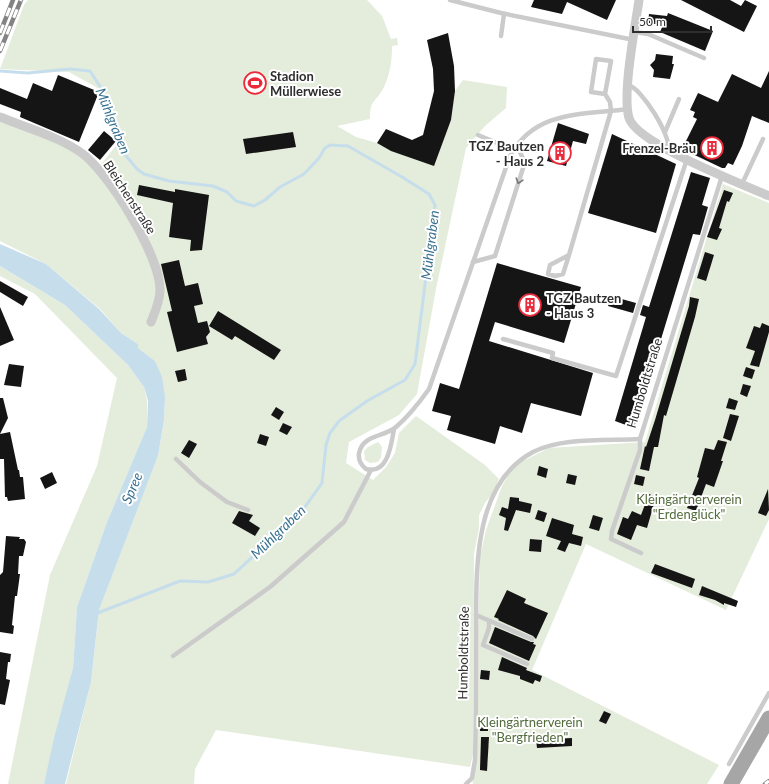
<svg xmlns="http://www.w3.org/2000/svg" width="769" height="784" font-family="Lato,sans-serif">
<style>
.green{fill:#e4ecdb}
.water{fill:#c6deec}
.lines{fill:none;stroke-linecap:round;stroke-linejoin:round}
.stream{stroke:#c6deec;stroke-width:3}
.building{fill:#151515}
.lane{stroke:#cbcbcb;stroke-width:4.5}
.street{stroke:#cbcbcb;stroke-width:9}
.primary{stroke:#a6a6a6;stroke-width:15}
.rail-casing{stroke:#838383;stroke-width:4.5}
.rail{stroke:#fff;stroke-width:3;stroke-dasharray:9;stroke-linecap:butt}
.oneway{stroke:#757575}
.labels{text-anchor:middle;stroke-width:4;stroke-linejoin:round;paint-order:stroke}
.poi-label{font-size:13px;font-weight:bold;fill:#2e2e2e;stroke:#fff;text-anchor:start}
.street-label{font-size:13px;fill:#2e2e2e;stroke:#fff}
.park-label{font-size:13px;fill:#516b3a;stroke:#fff}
.water-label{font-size:14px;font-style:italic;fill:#397192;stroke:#fff}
</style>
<rect width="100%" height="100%" fill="#fff"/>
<g class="green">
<path d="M 28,0 L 367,0 L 382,16 L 391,39 L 397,38 L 398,45 L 392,46 C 392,62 390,75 383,89 C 374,104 370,100 370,119 L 337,126 L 356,137 L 377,143 L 433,165 L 451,120 L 455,91 L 463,80 L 507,87 L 506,108 L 485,126 L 466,148 L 436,289 L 417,394 L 399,415 L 349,442 L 346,463 L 373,480 L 386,467 L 395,453 L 399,433 L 416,416 L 485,465 L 499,479 L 492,494 L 485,503 L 479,515 L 479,528 L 474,554 L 473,754 L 470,767 L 216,730 L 195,769 L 194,784 L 66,784 L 91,682 L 99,610 L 158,456 L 164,420 L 165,397 L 155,361 L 138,348 L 138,344 L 121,333 L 100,309 L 46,264 L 0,241 L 0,117 L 66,144 L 98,168 L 119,142 L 103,91 L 69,72 L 0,69 L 24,5 Z"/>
<polygon points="723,184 769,203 769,519 726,610 586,544 532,670 719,765 707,784 473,784 472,778 475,760 480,557 486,530 502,486 510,472 521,462 549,448 645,442"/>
<polygon points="0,266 65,305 128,365 144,387 147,401 147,427 107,522 77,607 73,668 44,784 8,784 50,575 97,466 117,378 35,294 0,276"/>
<polygon points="378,442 382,447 381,457 378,462 370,463 365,460 364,451 368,447"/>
</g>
<polygon class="water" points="0,244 46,264 99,309 121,333 138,344 138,348 155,361 162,377 165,397 164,420 158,456 99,610 91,682 65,784 44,784 54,738 73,668 77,607 107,522 147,427 148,401 144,387 128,365 65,305 0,266"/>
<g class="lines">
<polyline class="stream" points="0,71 28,73 70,69 90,71 103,91 122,151 137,169 144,174 169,181 213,186 227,192 236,201 254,206 265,200 280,187 304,174 319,158 325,148 330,145 348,146 402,177 429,194 435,205 415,364 405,380 367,401 339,421 330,433 326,445 322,483 302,511 234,574 208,582 180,581 95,614"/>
</g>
<g class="building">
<polygon points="534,0 616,0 607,20 567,2 562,14 531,7"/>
<polygon points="681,0 730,0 741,6 745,0 757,6 744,32"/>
<polygon points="668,13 713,31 705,51 660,32 663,25 648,23 649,14 667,16"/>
<polygon points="448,33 454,66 455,91 451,120 434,166 391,151 377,143 386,129 412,140 423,135 434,91 433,69 427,40"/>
<polygon points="656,54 673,56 672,64 674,64 670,79 653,77 654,70 650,65 655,60"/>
<polygon points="769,71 769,123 752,116 742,146 733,165 728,163 725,168 722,168 682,149 697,119 693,117 695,112 690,110 698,93 718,102 732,74 761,88"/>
<polygon points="58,75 99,92 79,142 20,117 21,112 0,104 0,88 27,99 33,83 52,91"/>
<polygon points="558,123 589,134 586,144 573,141 566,166 547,161"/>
<polygon points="104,131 116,141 100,160 88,150"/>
<polygon points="293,132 296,147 246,154 243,139"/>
<polygon points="612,134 676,164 656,233 588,213"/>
<polygon points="691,172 710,178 702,205 708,207 700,235 693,234 634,428 615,421 646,317 640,315 643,305 649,307"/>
<polygon points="139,185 175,192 175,189 209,195 202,250 190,251 191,240 169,237 173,203 137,195"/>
<polygon points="724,190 733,193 729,202 727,201 719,228 722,229 717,240 707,237"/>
<polygon points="705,252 714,255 706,281 697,278"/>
<polygon points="179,260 185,286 198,283 203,304 194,306 198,323 207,321 210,332 206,337 208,344 177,352 167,312 172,311 161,264"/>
<polygon points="497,263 581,287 564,343 495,322 489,341 593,373 581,416 531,403 522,433 500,426 495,444 447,430 451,416 432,411 440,383 459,389"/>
<polygon points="0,281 28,297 23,306 0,292"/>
<polygon points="611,296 636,303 633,313 608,306"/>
<polygon points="690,297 699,299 695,317 666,416 664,415 658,447 654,447 649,471 640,469 645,446 646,447 655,420 689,306"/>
<polygon points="0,307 14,340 0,346"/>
<polygon points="218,311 281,350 274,360 235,336 232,340 209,326"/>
<polygon points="762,323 769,326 769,332 759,367 750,365 755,351 746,348 754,326 760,328"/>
<polygon points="9,364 24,366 21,387 4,385"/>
<polygon points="746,367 755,370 752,379 743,376"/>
<polygon points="185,369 187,380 178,382 175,371"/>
<polygon points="743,384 751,386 747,397 740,394"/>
<polygon points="0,398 3,398 8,418 0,434 10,432 18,470 19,470 20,477 23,477 25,499 8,501 7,497 5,497 4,459 0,459"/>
<polygon points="729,398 738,401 735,410 726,408"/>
<polygon points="276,407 284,412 279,420 271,415"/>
<polygon points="730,414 739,416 731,441 723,438"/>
<polygon points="283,423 292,427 287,435 279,431"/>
<polygon points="260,434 269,437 266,446 257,443"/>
<polygon points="189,440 197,444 189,458 181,453"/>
<polygon points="718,440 727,442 721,461 723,461 714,487 706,484 696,511 687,508 699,478 697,477 705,448 714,450"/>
<polygon points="539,466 548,469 546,478 537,475"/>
<polygon points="52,472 57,483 45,489 40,478"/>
<polygon points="568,474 577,476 575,485 566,483"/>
<polygon points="636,475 645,477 643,486 634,484"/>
<polygon points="768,489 769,510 766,516 758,513"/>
<polygon points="649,494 656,497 647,528 637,525 631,540 617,534 623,517 628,519 632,511 641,515"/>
<polygon points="510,497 519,498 519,501 532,504 530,513 516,510 508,531 504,530 506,518 499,515 502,507 508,509"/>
<polygon points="538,510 547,513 544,522 535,519"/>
<polygon points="239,511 253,515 249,521 260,528 255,536 232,523"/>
<polygon points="593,515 603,518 599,531 589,528"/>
<polygon points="552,518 574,525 572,534 583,537 581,546 569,543 565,552 557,549 561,541 546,536"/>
<polygon points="6,536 20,537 19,539 24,539 26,542 23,556 19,556 18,574 20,574 17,596 15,596 12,625 14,626 13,634 0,632 0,575 3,572"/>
<polygon points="530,539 542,540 541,552 529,551"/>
<polygon points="655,564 695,579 692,588 651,573"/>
<polygon points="702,586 738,601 736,607 724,603 724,605 715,600 699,595"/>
<polygon points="507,590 526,599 524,603 548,613 536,639 533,636 498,620 499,619 494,617"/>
<polygon points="495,627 531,642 534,642 533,644 536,645 529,661 489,643"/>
<polygon points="0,652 11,654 10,662 8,662 6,679 10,680 5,705 0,704"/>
<polygon points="502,657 527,668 526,670 542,676 540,682 535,680 533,684 520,679 520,676 498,670"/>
<polygon points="481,670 490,671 489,680 480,679"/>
<polygon points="604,711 611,714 606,724 599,721"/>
<polygon points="480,720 487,720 488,731 480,731"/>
<polygon points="481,737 489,737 487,771 480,770"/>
<polygon points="572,738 572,746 537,748 536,740"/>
</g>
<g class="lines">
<g class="lane">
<polyline points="450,0 501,13 634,40"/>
<polyline points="635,32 648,34 704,58"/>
<polyline points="501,36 504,14"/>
<path d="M 628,85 C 641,87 672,137 668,149"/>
<polyline points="665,132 679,99"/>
<polyline points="478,135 514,150"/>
<polyline points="742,184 763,139"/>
<polyline points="569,255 550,265 548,274 555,276 563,274 569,255 611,111 610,102 605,94 611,61 596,59 591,92 605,94"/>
<polyline points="473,262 495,256 525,162 516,145"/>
<polyline points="503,339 553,353 552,358 616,376 687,159"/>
<path d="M 394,429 C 391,445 388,475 366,469 C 361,465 358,460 359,453 C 363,434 385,437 396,427 C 409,416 419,403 429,389 L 510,156 C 535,110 582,115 628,109"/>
<polyline points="176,459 200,482 227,502 248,510"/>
<polyline points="641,553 611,539 612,531 640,450 640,439 722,176"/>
<polyline points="476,615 532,639"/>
<polyline points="489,621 489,628 483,645 527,664"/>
<polyline points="173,656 270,587 344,522 371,470"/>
<polyline points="729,764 769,693"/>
<path d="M 466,784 L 472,778 L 475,760 C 476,720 476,681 476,642 C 477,580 469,486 533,452 C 562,437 608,441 640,439"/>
</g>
<g class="street">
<path d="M 639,0 C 635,28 622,94 629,118 C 637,144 742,184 769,196"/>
<path d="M 0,117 C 27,128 60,137 83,154 C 110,175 160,256 160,290 C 160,301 155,312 151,322"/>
</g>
<polyline class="primary" points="731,784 769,718"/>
<g class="rail-casing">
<g id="rail">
<polyline points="0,33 13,0"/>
<polyline points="0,51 21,0"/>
<polyline points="765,784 769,781"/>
</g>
</g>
<use href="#rail" class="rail"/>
</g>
<defs><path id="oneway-chevron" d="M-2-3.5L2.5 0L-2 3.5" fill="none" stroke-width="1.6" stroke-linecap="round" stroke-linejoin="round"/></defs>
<use class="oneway" href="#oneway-chevron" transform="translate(519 181) rotate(107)"/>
<defs>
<g id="stadium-ring" transform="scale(1.15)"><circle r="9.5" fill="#fff" stroke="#eb293a" stroke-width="1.5"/><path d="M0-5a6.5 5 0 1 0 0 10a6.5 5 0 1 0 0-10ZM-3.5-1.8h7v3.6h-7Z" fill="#eb293a"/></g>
<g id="building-ring" transform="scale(1.15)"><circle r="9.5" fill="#fff" stroke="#eb293a" stroke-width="1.5"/><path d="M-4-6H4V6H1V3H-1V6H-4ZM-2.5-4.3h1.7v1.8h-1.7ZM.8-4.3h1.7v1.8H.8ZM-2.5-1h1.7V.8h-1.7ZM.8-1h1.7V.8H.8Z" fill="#eb293a"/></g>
</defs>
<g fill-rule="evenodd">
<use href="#stadium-ring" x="255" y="83"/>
<use href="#building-ring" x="712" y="148"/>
<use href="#building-ring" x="560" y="153"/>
<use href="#building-ring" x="530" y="305"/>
</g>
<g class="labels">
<g class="poi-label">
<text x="270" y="81">Stadion<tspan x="270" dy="15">Müllerwiese</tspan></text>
<text x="544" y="151" text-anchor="end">TGZ Bautzen<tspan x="544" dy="15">- Haus 2</tspan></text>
<text x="696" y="153" text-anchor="end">Frenzel-Bräu</text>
<text x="546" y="303">TGZ Bautzen<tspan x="546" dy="15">- Haus 3</tspan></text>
</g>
<g class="street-label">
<text transform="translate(130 197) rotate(57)" y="5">Bleichenstraße</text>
<text transform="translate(644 383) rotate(-73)" y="5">Humboldtstraße</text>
<text transform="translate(463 653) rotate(-89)" y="5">Humboldtstraße</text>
</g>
<g class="park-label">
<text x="689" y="504">Kleingärtnerverein<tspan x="689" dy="15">"Erdenglück"</tspan></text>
<text x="530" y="727">Kleingärtnerverein<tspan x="530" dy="15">"Bergfrieden"</tspan></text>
</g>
<g class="water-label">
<text transform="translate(113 121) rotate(68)" y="5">Mühlgraben</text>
<text transform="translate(430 245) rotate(-83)" y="5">Mühlgraben</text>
<text transform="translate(132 488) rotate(-67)" y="5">Spree</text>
<text transform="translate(278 532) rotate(-44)" y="5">Mühlgraben</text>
</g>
</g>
<path d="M633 26v6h78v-6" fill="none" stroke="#2e2e2e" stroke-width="2"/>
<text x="639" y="26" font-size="12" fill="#2e2e2e" stroke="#ffffff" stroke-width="3" paint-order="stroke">50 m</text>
</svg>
